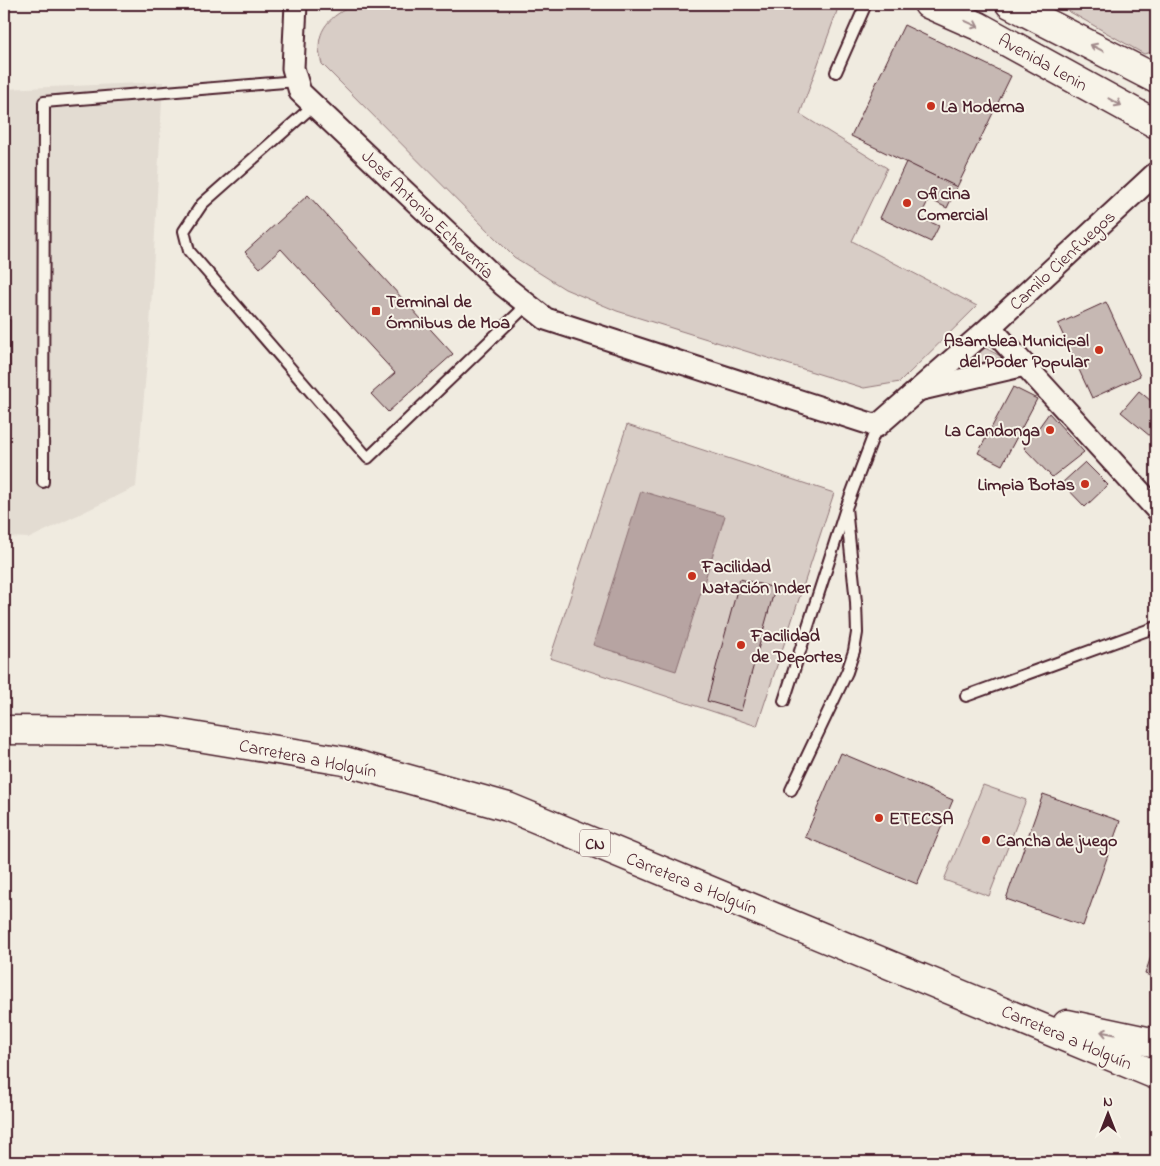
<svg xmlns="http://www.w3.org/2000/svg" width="1160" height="1166" font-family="'Indie Flower',sans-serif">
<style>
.built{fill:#e3dcd2}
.green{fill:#d8cdc6;stroke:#917678}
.water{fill:#b7a4a2;stroke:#8b6f72}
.building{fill:#c6b8b3;stroke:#4a1f2b}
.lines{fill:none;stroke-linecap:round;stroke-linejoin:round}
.lane-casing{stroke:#4a1f2b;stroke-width:14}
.street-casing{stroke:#4a1f2b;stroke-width:25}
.secondary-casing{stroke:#4a1f2b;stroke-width:31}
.primary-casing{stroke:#4a1f2b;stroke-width:31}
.lane{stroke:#f7f3e8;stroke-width:10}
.street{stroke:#f7f3e8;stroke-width:21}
.secondary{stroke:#f7f3e8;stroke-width:28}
.primary{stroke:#f7f3e8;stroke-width:28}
.oneway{stroke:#a0898a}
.poi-dot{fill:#c8321e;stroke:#f7f3e8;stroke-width:2}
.labels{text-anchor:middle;stroke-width:4;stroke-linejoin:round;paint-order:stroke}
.shield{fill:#f7f3e8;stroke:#7e5f64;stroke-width:1}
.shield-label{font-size:16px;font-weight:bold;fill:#4a1f2b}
.street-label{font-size:18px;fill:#4a1f2b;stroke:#f7f3e8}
.poi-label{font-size:18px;font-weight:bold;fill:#4a1f2b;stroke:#f7f3e8;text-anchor:start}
</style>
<rect width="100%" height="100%" fill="#f0ebe0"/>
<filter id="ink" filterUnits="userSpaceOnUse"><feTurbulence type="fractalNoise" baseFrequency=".02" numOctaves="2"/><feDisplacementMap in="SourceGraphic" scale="10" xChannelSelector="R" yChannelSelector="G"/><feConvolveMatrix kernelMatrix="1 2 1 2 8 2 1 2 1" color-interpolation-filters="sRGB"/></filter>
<g filter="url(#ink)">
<polygon class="built" points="163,82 150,327 136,487 30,538 4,537 4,89"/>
<g class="green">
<path d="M 613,4 L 831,4 L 837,11 L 800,114 L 887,168 L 852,241 L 977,306 L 900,382 L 864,388 L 617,311 L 565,289 L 514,257 L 322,64 C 314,38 323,21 346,9 Z"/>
<polygon points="1056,4 1156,4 1156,51 1144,54"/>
<polygon points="985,348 1010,361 961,368"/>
<polygon points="627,425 834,493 757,726 550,658"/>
<polygon points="983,785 1026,800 989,896 944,880"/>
</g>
<polygon class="water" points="641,491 725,516 676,671 593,645"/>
<g class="building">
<polygon points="904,25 1011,76 957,187 851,136"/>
<polygon points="906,162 957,187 947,208 929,199 920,217 939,226 931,242 880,218"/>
<polygon points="308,195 453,354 388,412 371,394 395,373 281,249 260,268 245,252"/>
<polygon points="1106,302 1140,376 1092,398 1058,324"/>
<rect x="4" y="320" width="6" height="50"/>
<polygon points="1013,387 1037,399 1002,465 978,453"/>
<polygon points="1139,391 1156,405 1156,441 1121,412"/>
<polygon points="1049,413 1084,452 1052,477 1024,448"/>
<polygon points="1085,462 1108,485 1085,507 1062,483"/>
<polygon points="740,579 775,588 741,711 707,701"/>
<polygon points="841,753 953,800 917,884 805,837"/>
<polygon points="1043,794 1120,821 1083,926 1006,899"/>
<polygon points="1156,942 1156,978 1145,974"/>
</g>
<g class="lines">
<g class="lane-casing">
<g id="lane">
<polyline points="836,72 866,4"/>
<polyline points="314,105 202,204 184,231 189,251 368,458 528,304"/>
<polyline points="43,482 44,102 297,81"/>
<polyline points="966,696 1156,627"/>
<polyline points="784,701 846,508 877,426"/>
<polyline points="791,790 847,672 854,651 857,633 856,602 846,508"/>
</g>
</g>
<g class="street-casing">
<g id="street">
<polyline points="296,4 293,68 300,92 503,285 546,319 877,426 990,327 1156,173"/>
<polyline points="990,327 1156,509"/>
<polyline points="922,389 1025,365"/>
</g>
</g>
<g class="secondary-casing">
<g id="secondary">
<polyline points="928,4 978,26 1156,124"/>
<polyline points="1010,4 1156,79"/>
</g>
</g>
<g class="primary-casing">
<g id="primary">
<polyline points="4,730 162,731 344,761 508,807 1156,1075"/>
<polyline points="1067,1024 1156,1043"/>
</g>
</g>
<use href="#lane" class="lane"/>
<use href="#street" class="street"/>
<use href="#secondary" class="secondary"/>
<use href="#primary" class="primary"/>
</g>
<defs><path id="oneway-shaft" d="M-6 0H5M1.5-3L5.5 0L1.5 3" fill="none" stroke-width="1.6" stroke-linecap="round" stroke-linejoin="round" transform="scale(1.25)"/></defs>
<g class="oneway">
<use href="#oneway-shaft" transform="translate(972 24) rotate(25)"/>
<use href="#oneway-shaft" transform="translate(1097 48) rotate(-153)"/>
<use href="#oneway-shaft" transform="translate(1115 102) rotate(29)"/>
<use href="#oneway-shaft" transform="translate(1108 1033) rotate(-169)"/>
</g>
</g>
<g class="poi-dot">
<circle cx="931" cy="106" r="5"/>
<circle cx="907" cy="203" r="5"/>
<rect x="371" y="306" width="10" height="10" rx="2.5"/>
<circle cx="1099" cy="350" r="5"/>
<circle cx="1050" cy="430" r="5"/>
<circle cx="1085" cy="484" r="5"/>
<circle cx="692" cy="576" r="5"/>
<circle cx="741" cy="645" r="5"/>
<circle cx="879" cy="818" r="5"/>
<circle cx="986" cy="840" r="5"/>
</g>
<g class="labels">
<rect class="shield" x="580" y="829.5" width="30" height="27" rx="4"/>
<g class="shield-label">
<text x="595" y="849">CN</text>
</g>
<g class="street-label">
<text transform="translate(1043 62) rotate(29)" y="6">Avenida Lenin</text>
<text transform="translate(428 214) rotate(44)" y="6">José Antonio Echeverría</text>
<text transform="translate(1062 260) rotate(-43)" y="6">Camilo Cienfuegos</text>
<text transform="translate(308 758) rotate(11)" y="6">Carretera a Holguín</text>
<text transform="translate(692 883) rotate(22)" y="6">Carretera a Holguín</text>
<text transform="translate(1067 1037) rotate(23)" y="6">Carretera a Holguín</text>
</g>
<g class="poi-label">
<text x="941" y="112">La Moderna</text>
<text x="917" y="199">Oficina<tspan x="917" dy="21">Comercial</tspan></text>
<text x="386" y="307">Terminal de<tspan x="386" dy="21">Ómnibus de Moa</tspan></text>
<text x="1089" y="346" text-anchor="end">Asamblea Municipal<tspan x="1089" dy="21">del Poder Popular</tspan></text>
<text x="1040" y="436" text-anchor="end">La Candonga</text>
<text x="1075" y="490" text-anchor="end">Limpia Botas</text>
<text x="702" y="572">Facilidad<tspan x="702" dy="21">Natación Inder</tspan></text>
<text x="751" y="641">Facilidad<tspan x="751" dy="21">de Deportes</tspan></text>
<text x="889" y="824">ETECSA</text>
<text x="996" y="846">Cancha de juego</text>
</g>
</g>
<rect width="1160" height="1166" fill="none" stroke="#f7f3e8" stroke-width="20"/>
<rect x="10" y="10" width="1140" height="1146" fill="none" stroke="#4a1f2b" stroke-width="2" filter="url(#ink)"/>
<g transform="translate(1108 1114)" stroke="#f7f3e8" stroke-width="4" paint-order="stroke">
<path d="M0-4L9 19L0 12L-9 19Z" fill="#4a1f2b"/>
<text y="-8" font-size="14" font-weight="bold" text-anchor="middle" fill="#4a1f2b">N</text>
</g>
</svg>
